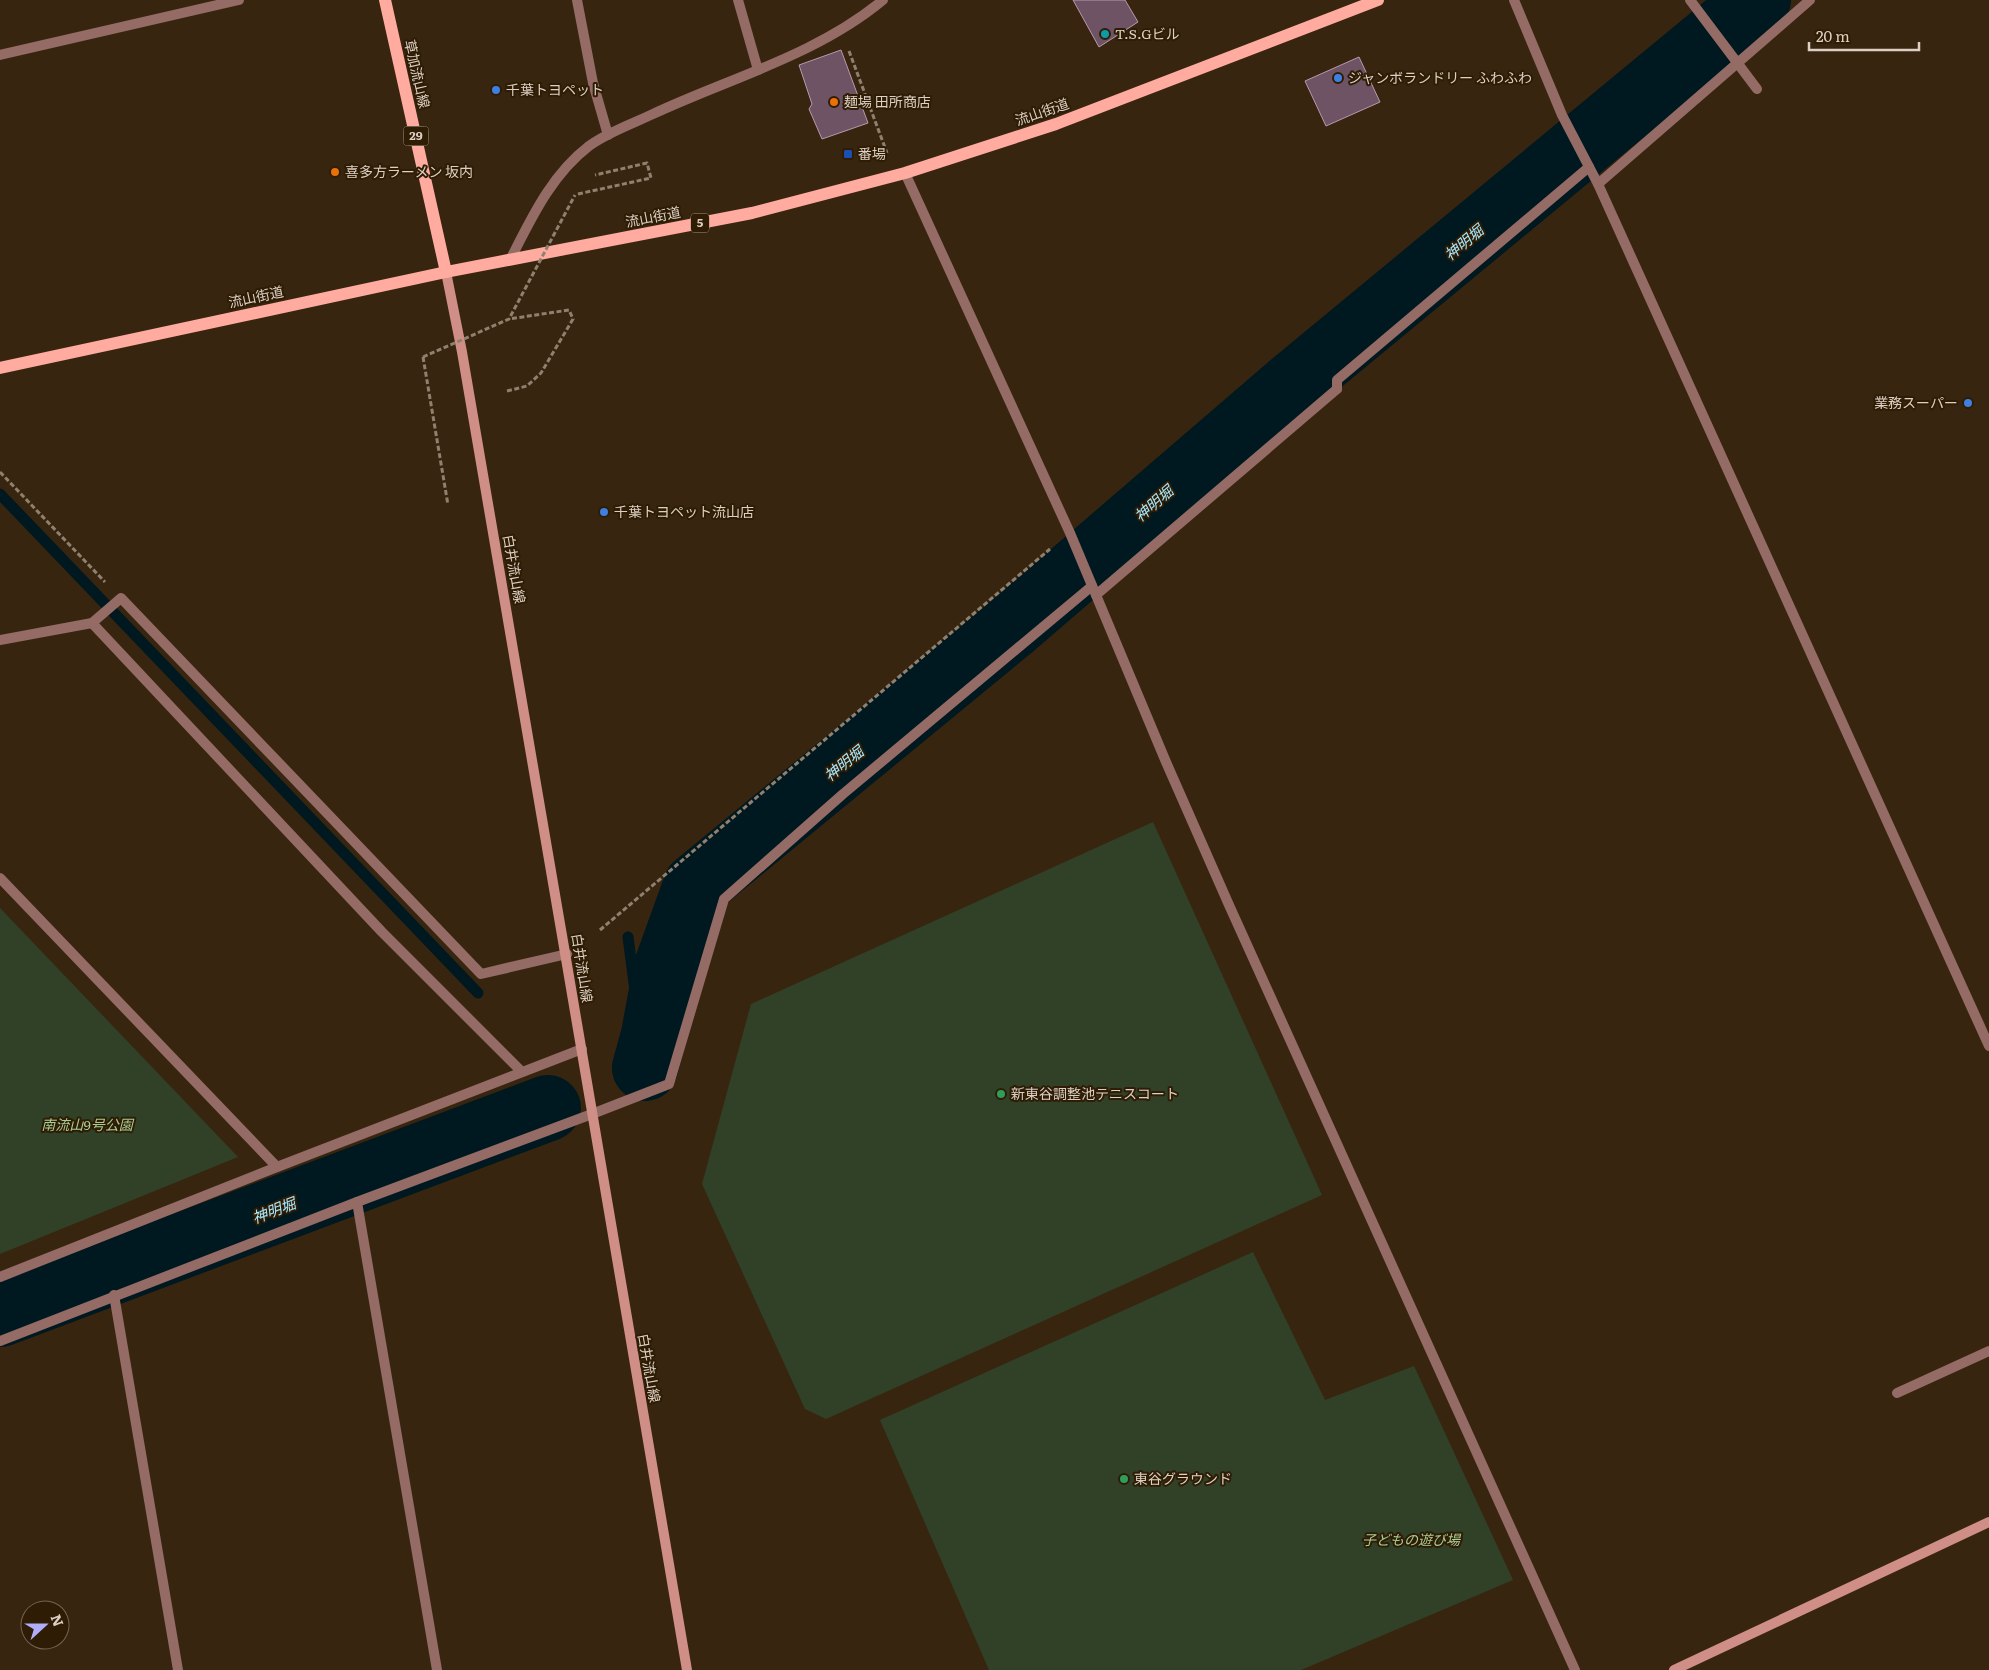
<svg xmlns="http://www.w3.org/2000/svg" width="1989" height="1670" font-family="Literata,'Noto Sans JP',serif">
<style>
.green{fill:#304127}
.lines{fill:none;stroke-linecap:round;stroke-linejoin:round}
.stream{stroke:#00181f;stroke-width:11}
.river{stroke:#00181f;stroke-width:66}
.building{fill:#6e5364;stroke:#b899ad}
.path{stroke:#90806f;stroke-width:3;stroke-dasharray:5 2.5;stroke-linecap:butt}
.lane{stroke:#946b65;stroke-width:10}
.street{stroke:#946b65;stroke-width:10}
.secondary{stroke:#d08f86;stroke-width:10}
.primary{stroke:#ffab9f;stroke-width:12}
.path-bridge{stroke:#90806f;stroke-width:3;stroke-dasharray:5 2.5;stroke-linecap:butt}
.culture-dot{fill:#0f9aa8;stroke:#2e1c05;stroke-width:2}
.shop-dot{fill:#3f7fe0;stroke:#2e1c05;stroke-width:2}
.food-dot{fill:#e8710a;stroke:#2e1c05;stroke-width:2}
.transit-dot{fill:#1a4fb4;stroke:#2e1c05;stroke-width:2}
.leisure-dot{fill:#2e9e5b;stroke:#2e1c05;stroke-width:2}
.labels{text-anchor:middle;stroke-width:4;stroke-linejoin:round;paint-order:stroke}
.shield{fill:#2e1c05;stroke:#a89a8a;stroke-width:1}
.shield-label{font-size:12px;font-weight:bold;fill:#ddd0c3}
.poi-label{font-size:14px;fill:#ddd0c3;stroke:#2e1c05;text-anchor:start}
.street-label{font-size:14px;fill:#ddd0c3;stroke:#2e1c05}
.park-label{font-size:14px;font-style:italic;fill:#a8ce95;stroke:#2e1c05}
.water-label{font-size:15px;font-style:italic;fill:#a8e9fe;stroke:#2e1c05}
</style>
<rect width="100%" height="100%" fill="#38250f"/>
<g class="green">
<polygon points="1153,822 1322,1195 826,1419 805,1409 702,1184 751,1004"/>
<polygon points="0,908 238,1157 0,1254"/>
<polygon points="1253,1252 1325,1400 1414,1366 1513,1580 1301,1670 989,1670 880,1420"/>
</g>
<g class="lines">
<g class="stream">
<polyline points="0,494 478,993"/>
<polyline points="628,937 645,1068"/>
</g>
<g class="river">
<polyline points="645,1068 654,1035 666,969 696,886 1011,627 1291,386 1758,0"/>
<polyline points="0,1314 548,1108"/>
</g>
</g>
<g class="building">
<polygon points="1073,0 1125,0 1138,22 1099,47"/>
<polygon points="841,50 868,123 822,139 809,109 812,104 799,65"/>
<polygon points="1359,57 1380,102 1326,126 1305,81"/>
</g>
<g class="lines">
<g class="path">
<polyline points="849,51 887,153"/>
<polyline points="578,194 651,178 647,163 595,175"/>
<polyline points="423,357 448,505"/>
<polyline points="507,391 527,386 541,373 573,319 569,310 509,319"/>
<polyline points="0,472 105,582"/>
<polyline points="600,930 1050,549"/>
</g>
<g class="lane">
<polyline points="577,0 593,83 608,135"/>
<polyline points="738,0 758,70"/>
<polyline points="1337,389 1337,380 1589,167"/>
<polyline points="592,1114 669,1084 724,899 843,794 1092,586"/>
<polyline points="1897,1393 1989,1351"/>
</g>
<g class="street">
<polyline points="1514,0 1562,115 1598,184 1989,1046"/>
<polyline points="1690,0 1757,89"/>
<polyline points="0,55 239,0"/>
<polyline points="905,173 1070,533 1166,762 1229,905 1575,1670"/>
<polyline points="1598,184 1810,0"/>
<path d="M 510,260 C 531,219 551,175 589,146 C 608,132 632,124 653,114 C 730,78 817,55 883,0"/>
<polyline points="1096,595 1337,389"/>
<polyline points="92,623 382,932 522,1072"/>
<polyline points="0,640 92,623 121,598 481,974 567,954"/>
<polyline points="0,878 277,1167"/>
<polyline points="357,1202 437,1670"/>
<polyline points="0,1277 277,1167 582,1049"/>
<polyline points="114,1295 178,1670"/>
<polyline points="0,1341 357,1202 592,1114"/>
</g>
<g class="secondary">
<path d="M 446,272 L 462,352 C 538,791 612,1231 687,1670"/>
<polyline points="1674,1670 1989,1522"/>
</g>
<g class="primary">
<polyline points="385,0 446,272"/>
<polyline points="0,368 446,272 752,213 905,173 1056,124 1378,0"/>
</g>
<polyline class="path-bridge" points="423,357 509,319 575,195"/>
</g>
<circle class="culture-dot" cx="1105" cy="34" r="5"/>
<g class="shop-dot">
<circle cx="1338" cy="78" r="5"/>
<circle cx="496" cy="90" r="5"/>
<circle cx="1968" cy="403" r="5"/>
<circle cx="604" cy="512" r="5"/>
</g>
<g class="food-dot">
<circle cx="834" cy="102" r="5"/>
<circle cx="335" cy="172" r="5"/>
</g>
<rect class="transit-dot" x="843" y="149" width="10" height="10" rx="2.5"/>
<g class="leisure-dot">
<circle cx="1001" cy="1094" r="5"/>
<circle cx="1124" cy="1479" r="5"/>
</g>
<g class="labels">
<g class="shield">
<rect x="403.5" y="126.5" width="25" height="19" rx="4"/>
<rect x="691" y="213.5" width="18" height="19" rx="4"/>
</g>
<g class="shield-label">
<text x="416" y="140">29</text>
<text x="700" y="227">5</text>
</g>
<g class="poi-label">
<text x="1115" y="39">T.S.Gビル</text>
<text x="1348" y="83">ジャンボランドリー ふわふわ</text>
<text x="506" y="95">千葉トヨペット</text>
<text x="844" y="107">麺場 田所商店</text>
<text x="858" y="159">番場</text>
<text x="345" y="177">喜多方ラーメン 坂内</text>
<text x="1958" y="408" text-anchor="end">業務スーパー</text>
<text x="614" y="517">千葉トヨペット流山店</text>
<text x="1011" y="1099">新東谷調整池テニスコート</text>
<text x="1134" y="1484">東谷グラウンド</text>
</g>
<g class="street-label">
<text transform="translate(417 74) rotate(77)" y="5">草加流山線</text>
<text transform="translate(1042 112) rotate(-19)" y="5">流山街道</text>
<text transform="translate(653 217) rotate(-11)" y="5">流山街道</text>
<text transform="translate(256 297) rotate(-12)" y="5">流山街道</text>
<text transform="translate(514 569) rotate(80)" y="5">白井流山線</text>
<text transform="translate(582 968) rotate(81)" y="5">白井流山線</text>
<text transform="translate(649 1368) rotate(80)" y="5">白井流山線</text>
</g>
<g class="park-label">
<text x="87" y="1130">南流山9号公園</text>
<text x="1411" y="1545">子どもの遊び場</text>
</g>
<g class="water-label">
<text transform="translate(1464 243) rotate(-40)" y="5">神明堀</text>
<text transform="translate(1154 504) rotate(-41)" y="5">神明堀</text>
<text transform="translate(844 764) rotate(-39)" y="5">神明堀</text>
<text transform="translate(274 1211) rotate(-21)" y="5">神明堀</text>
</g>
</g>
<g transform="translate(45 1625) rotate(69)"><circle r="24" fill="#2e1c05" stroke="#746451"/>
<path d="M0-4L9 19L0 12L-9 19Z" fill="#b1adfa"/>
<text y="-8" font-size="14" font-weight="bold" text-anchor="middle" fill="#ddd0c3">N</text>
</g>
<path d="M1809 42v8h110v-8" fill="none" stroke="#ddd0c3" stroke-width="2.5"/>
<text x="1816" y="42" font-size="15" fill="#ddd0c3" stroke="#2e1c05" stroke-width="4" paint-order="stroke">20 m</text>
</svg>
